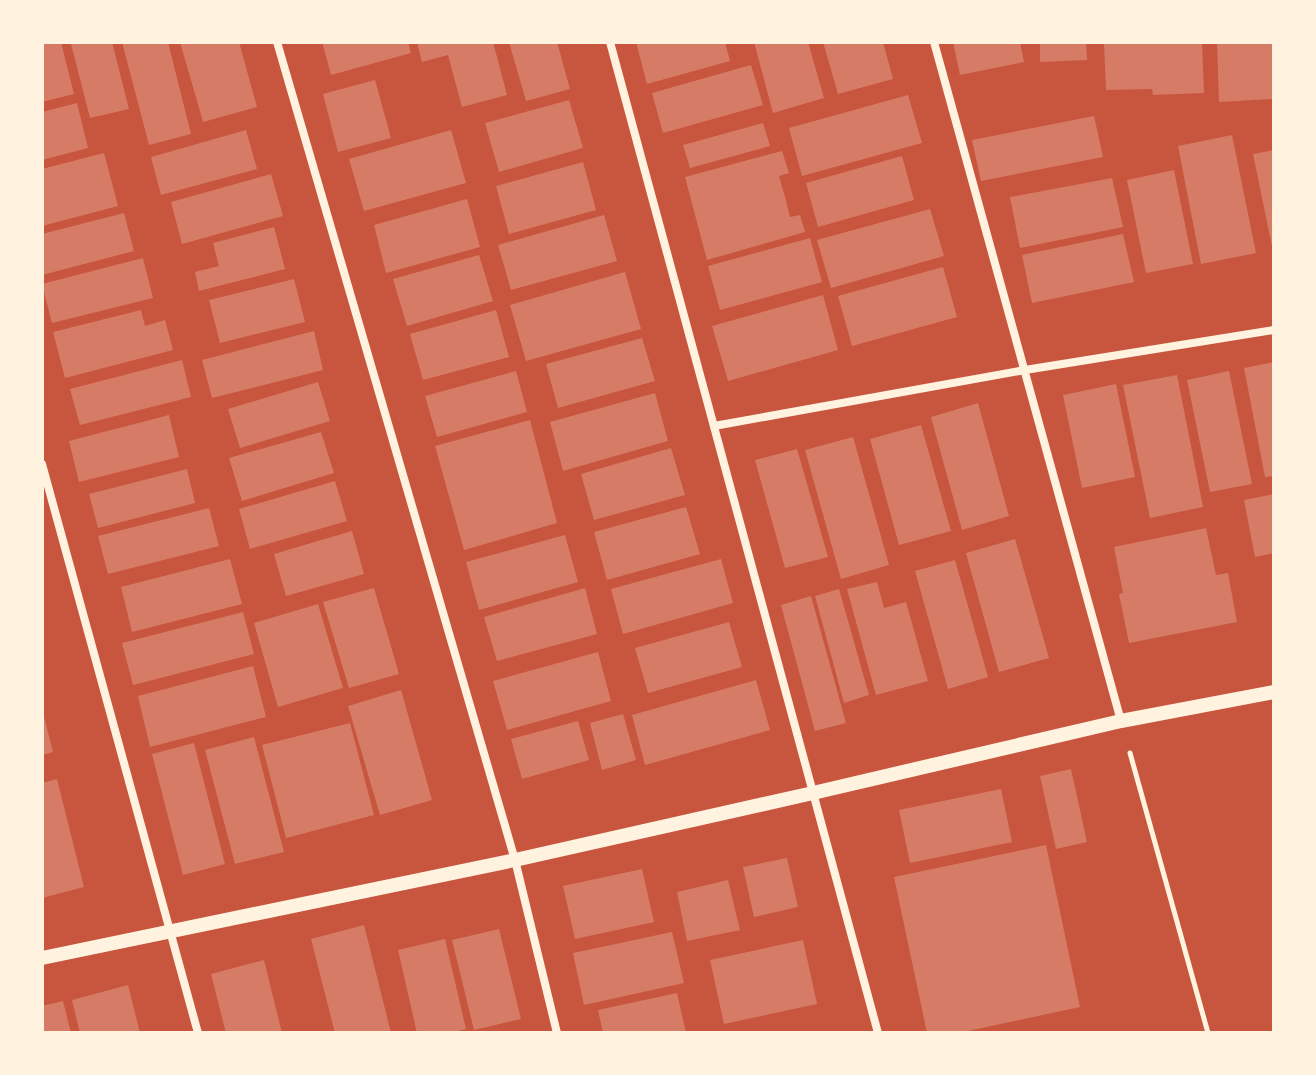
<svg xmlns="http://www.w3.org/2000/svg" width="1316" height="1075" font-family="'Space Grotesk',sans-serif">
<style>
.building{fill:#d67c66}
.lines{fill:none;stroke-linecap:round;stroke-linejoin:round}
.path{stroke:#fff3e0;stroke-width:5}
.minor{stroke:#fff3e0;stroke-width:8}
.tertiary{stroke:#fff3e0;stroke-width:14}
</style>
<rect width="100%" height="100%" fill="#c8553d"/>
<g class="building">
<polygon points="42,42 61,42 74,94 42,102"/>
<polygon points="77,42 112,42 129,109 90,118 71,44"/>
<polygon points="122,42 168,42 191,134 149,145"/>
<polygon points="180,42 239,42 257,107 203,122"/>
<polygon points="322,42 408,42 411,53 331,75"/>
<polygon points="417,42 493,42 507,95 462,107 448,55 422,62"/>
<polygon points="509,42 557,42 570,89 526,101"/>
<polygon points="636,42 725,42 730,61 647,84"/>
<polygon points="754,42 808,42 824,98 773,113"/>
<polygon points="823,42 883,42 893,79 838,94"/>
<polygon points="953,42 1020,42 1024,62 960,75"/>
<polygon points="1040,42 1086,42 1087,60 1040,62"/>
<polygon points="1104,42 1202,42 1204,93 1153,95 1152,89 1106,90"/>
<polygon points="1217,42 1274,42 1273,99 1219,102"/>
<polygon points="751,65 763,105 663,133 652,93"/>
<polygon points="375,80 391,138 338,152 323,94"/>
<polygon points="908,95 922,143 802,176 789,128"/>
<polygon points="569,100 583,148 499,172 485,123"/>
<polygon points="77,103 88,148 42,160 42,112"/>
<polygon points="1094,116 1103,157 981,181 972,140"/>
<polygon points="763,123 770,146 690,168 683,145"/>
<polygon points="246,130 257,169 161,195 151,157"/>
<polygon points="451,130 466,183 364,211 349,159"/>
<polygon points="1232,135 1256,253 1201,264 1178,146"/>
<polygon points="1274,150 1274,250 1273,251 1253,154"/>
<polygon points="782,151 789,173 779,176 785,197 790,217 800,215 805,232 707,260 685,177"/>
<polygon points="104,153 118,206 42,226 42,169"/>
<polygon points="902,156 914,200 818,227 806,183"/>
<polygon points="583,162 596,210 509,234 496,186"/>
<polygon points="1174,170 1193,264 1146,273 1127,180"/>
<polygon points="271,174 283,216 182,244 171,202"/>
<polygon points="1112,178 1123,227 1020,248 1010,197"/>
<polygon points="467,199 480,247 386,273 374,225"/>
<polygon points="930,209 944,256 831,288 817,240"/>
<polygon points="124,213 134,251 42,275 42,234"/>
<polygon points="604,215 617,261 511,290 498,245"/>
<polygon points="274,227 285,269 199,291 195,272 219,266 213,243"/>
<polygon points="1123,234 1134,282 1032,303 1022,255"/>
<polygon points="810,238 822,282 720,310 708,266"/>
<polygon points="479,255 493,301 407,326 393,279"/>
<polygon points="143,258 153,298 52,323 42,284"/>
<polygon points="943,267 957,317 852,346 838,296"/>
<polygon points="625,272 641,329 526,361 510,305"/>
<polygon points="294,279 305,322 220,343 209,300"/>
<polygon points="823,295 838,350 728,381 712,326"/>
<polygon points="141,310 145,326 165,320 173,350 65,378 53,332"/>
<polygon points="496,310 509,357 423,380 410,334"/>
<polygon points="314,331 323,370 212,398 202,360"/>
<polygon points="642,338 655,381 558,408 546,364"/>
<polygon points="182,360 191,397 80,425 70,389"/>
<polygon points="1274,362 1274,476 1265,477 1244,368"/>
<polygon points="516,371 527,412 437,437 425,396"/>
<polygon points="1229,371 1252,484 1210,492 1187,380"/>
<polygon points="1177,375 1203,507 1150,518 1123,385"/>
<polygon points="318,382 330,421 240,448 228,409"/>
<polygon points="1116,384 1135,477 1082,488 1063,395"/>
<polygon points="655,393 668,441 563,471 550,422"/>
<polygon points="978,403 1009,516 962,530 931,417"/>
<polygon points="169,415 179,457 79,482 69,441"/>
<polygon points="530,420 557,523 464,550 435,446"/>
<polygon points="921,425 951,531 899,545 870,439"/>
<polygon points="321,432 334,473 242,501 229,458"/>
<polygon points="853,437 889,565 841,579 805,450"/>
<polygon points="671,448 685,495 594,520 581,474"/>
<polygon points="797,449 828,557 785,568 755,460"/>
<polygon points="187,469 195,503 98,528 89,494"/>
<polygon points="335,481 347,521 250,549 239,509"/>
<polygon points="1274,494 1274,553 1255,557 1244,500"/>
<polygon points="686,507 700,554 607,580 594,532"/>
<polygon points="209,508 219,546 108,574 98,536"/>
<polygon points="1206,528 1216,575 1228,573 1237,622 1129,643 1119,594 1123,593 1114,547"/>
<polygon points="352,531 364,574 286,596 274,554"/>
<polygon points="565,535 578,582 479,610 466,562"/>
<polygon points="1015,539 1049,658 999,672 966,553"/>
<polygon points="230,559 242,604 132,632 121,587"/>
<polygon points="721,559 733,603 623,634 611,589"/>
<polygon points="955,560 988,677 948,689 915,571"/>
<polygon points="877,582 884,608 906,602 928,681 876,695 847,589"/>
<polygon points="374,588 399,674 349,688 323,602"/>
<polygon points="585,588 597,634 497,661 484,617"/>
<polygon points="839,589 869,695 844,703 815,596"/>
<polygon points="811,596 846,723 815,731 781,605"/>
<polygon points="318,604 343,688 278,707 254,623"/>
<polygon points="243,612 254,654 133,685 122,643"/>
<polygon points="729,622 742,667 648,693 635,648"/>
<polygon points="598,652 611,701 507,730 493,681"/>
<polygon points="253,666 266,717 150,747 138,696"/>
<polygon points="756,680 770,730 645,765 632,715"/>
<polygon points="401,690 432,800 380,815 348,706"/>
<polygon points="43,713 53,752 42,755 42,714"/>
<polygon points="623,714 636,760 602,770 590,723"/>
<polygon points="578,721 589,760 522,779 511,739"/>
<polygon points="350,723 374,815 286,838 262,745"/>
<polygon points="254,737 284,852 235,864 205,750"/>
<polygon points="194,743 225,864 183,875 152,754"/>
<polygon points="1071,769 1087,842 1056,849 1040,776"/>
<polygon points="57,779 84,887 42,898 42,783"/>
<polygon points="1001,789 1012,842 910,863 899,810"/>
<polygon points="1046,845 1080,1007 968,1031 968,1033 927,1033 894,877"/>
<polygon points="787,858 798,907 754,917 743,867"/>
<polygon points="642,869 654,922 575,939 563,886"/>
<polygon points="728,880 740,930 687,941 677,892"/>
<polygon points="364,925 391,1033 335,1033 311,939"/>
<polygon points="499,929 521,1019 474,1030 452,940"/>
<polygon points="672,932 684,983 584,1005 573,953"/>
<polygon points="445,939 466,1029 451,1033 417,1033 398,950"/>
<polygon points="803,940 817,1004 724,1024 710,960"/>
<polygon points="264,960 282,1033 226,1033 211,974"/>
<polygon points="128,985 140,1033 80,1033 72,1000"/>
<polygon points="677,993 686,1033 603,1033 598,1010"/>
<polygon points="63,1001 71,1033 42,1033 42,1006"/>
</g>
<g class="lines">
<polyline class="path" points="1130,753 1208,1033"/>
<g class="minor">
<polyline points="277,42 515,860 557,1033"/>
<polyline points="610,42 878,1033"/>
<polyline points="934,42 1121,721"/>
<polyline points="714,426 1025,370 1274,330"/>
<polyline points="42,464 198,1033"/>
</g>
<polyline class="tertiary" points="42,958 515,860 813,793 1121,721 1274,692"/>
</g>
<rect width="1316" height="1075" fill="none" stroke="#fff3e0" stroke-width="88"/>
</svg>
